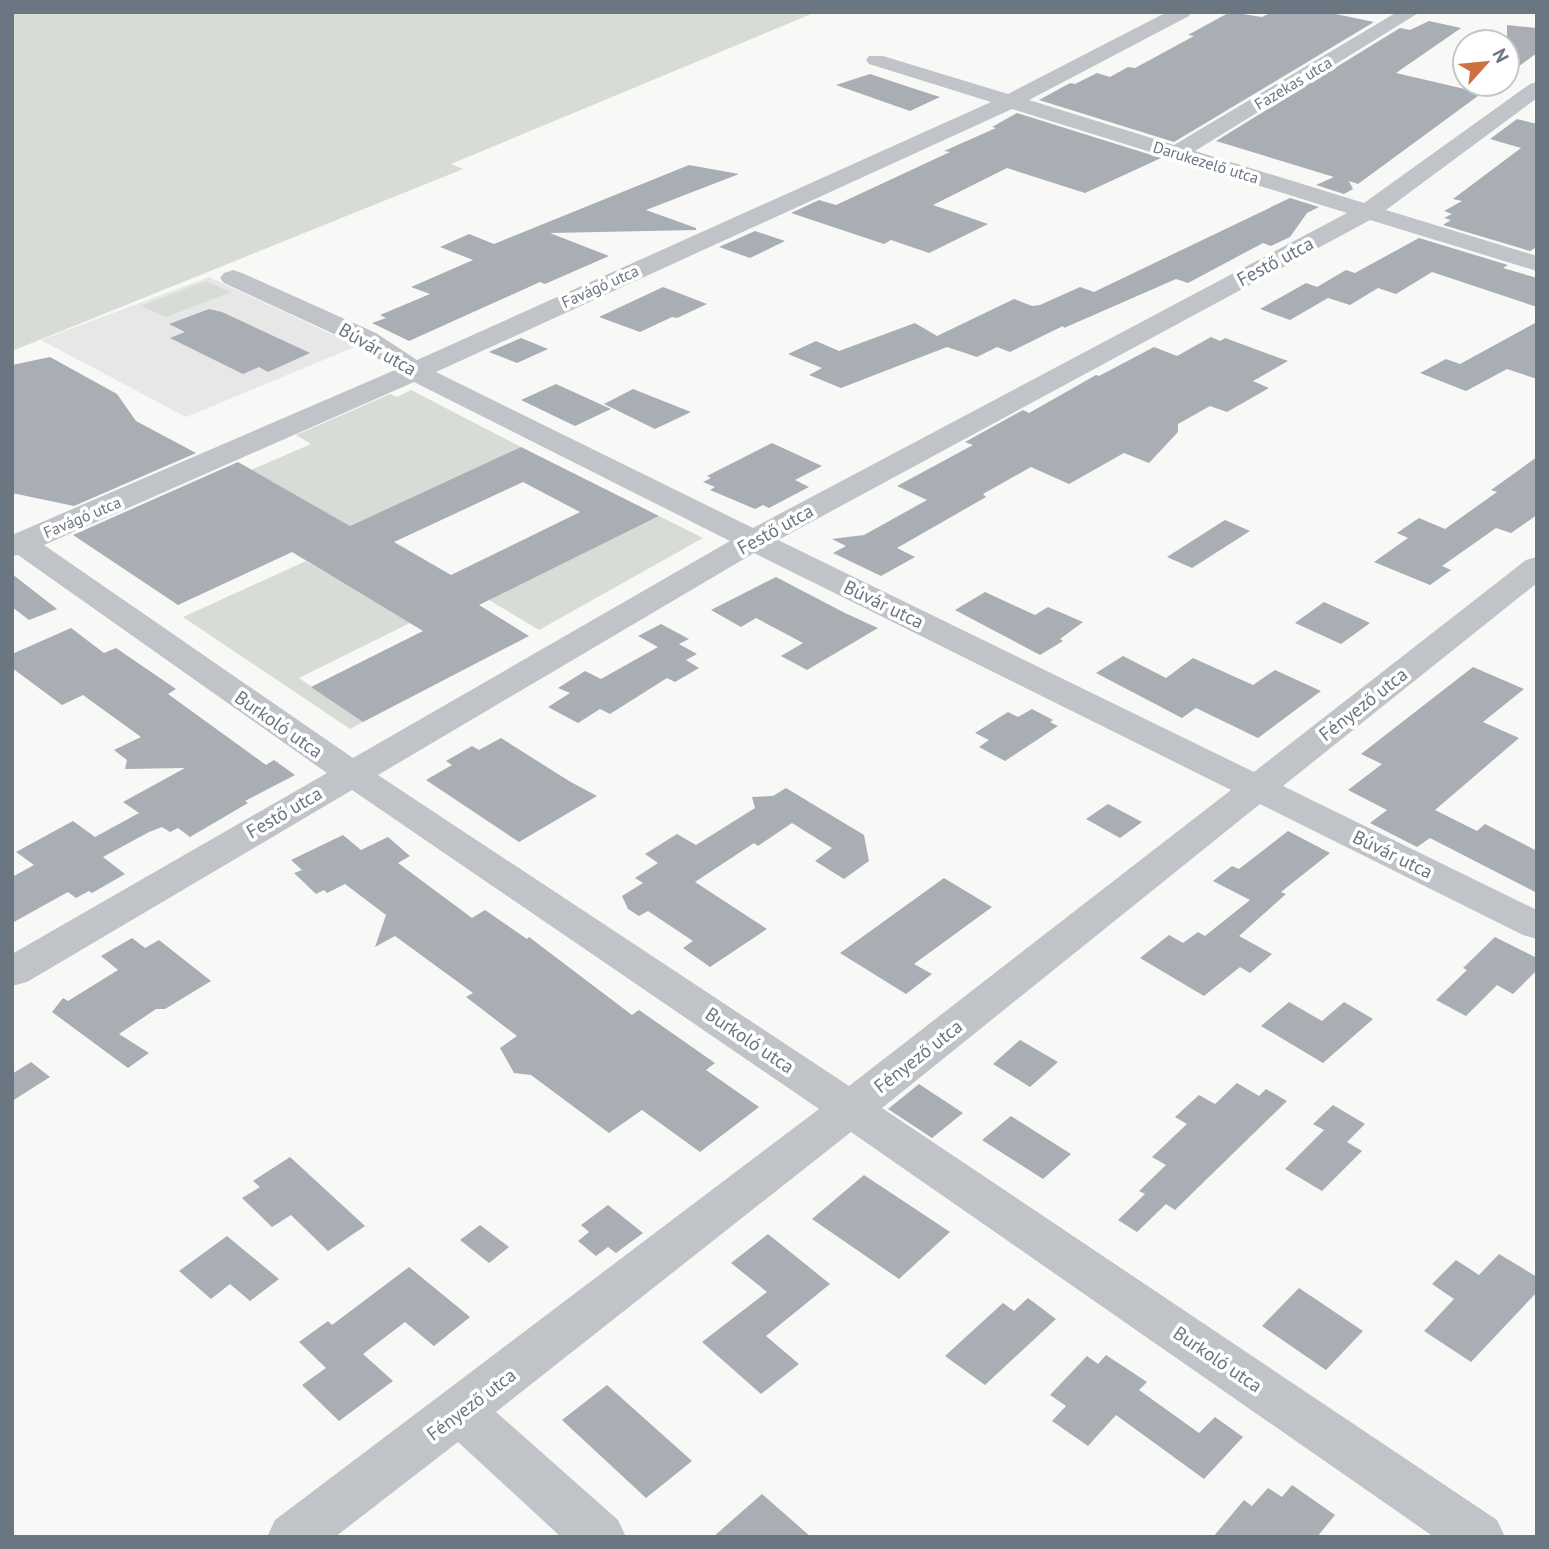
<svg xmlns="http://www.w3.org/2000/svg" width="1549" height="1549" font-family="'PT Sans',sans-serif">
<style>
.built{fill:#e6e7e6}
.green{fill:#d8dcd6}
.building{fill:#a8aeb4;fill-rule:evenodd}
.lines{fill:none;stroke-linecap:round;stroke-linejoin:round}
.minor{fill:#c0c3c7;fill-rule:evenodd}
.labels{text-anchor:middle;stroke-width:7;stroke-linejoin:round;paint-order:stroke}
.far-street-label{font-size:16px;fill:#6b7683;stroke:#fff}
.street-label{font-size:19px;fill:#6b7683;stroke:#fff}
</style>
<rect width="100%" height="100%" fill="#f8f8f6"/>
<polygon class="built" points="209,277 357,346 186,417 41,340"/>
<g class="green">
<polygon points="22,12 816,12 451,164 463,169 12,351 12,14"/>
<polygon points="206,281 231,292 166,317 141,306"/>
<polygon points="411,390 521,447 350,526 251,470 311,444 296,435 390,394 397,397"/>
<polygon points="659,516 703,538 539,630 489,600"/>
<polygon points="306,561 410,623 299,678 363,722 350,729 183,617"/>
</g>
<g class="building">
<polygon points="1230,12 1262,17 1272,12 1326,12 1374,22 1174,142 1039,100 1070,83 1075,84 1097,73 1110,77 1128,67 1135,68 1194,36 1188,35"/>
<polygon points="1429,21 1461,28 1396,73 1482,93 1358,184 1349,181 1353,189 1344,194 1316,185 1334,177 1216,141 1400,28 1410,30"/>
<polygon points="1507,25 1537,28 1537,53 1507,75"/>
<polygon points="870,74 909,87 940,97 910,111 836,85"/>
<polygon points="1017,113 1161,158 1085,193 1007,168 933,205 988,224 929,253 891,240 884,244 791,213 819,200 836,205 950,152 944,151 996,128 992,127"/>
<polygon points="1517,119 1537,124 1537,247 1530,251 1443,225 1451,220 1444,218 1452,214 1444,211 1462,201 1453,199 1521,148 1490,139"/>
<polygon points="689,165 739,174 646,210 696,228 696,230 550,233 609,256 545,284 540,282 409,341 372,323 386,318 380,315 430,294 411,287 473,260 440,247 469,234 494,244"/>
<polygon points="1290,198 1319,207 1307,213 1290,237 1271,246 1263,243 1188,283 1176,279 1064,328 1063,326 1010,352 997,347 977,357 947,347 841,388 809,375 822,368 788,354 816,341 839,351 915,323 937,336 1014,299 1032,306 1040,305 1080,287 1094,292"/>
<polygon points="755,231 785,241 750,258 719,247"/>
<polygon points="1419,238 1508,265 1503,268 1537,278 1537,307 1432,272 1396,294 1378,288 1350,305 1328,298 1290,320 1260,309 1306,283 1317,287 1346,270 1355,273"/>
<polygon points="663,287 707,304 677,318 672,317 640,332 599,317"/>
<polygon points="209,309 222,312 310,353 268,372 259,367 243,374 170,338 185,332 169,324"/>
<polygon points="1537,322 1537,379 1507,369 1466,391 1420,373 1446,359 1460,364"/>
<polygon points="1211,337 1220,341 1225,338 1288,361 1253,381 1269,388 1227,412 1210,406 1178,424 1178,432 1149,463 1124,453 1069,484 1031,467 983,494 986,497 897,548 915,557 881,576 833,553 846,546 832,539 864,535 927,500 897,486 973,445 965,442 1023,410 1029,413 1096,375 1099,376 1154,347 1177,356"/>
<polygon points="521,338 548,349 517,363 489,352"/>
<polygon points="50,357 117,394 136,421 196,453 74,506 12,493 12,365"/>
<polygon points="556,384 611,409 575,426 521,400"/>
<polygon points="633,389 691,412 655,429 604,404"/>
<polygon points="772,443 822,466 795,480 809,487 769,508 763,505 755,509 710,490 715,487 703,482 711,478 707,476"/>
<path d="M 521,447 L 659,516 L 479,605 L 529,636 L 363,722 L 311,687 L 423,631 L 292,552 L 178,605 L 73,535 L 238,462 L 350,526 ZM 523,482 L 580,512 L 451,575 L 394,542 Z"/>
<polygon points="1537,457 1537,515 1511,533 1496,528 1442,566 1451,570 1430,585 1374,562 1408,538 1397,533 1419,518 1445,529 1497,492 1491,490"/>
<polygon points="1225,520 1250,531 1192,568 1167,557"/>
<polygon points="12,574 57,609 29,620 12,607"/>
<polygon points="776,577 845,613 878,628 807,670 781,656 803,643 756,618 741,627 711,610"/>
<polygon points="985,592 1035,615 1048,607 1083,622 1060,639 1063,641 1040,655 955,610"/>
<polygon points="1324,602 1370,623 1341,644 1295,623"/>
<polygon points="661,624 689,639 679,644 697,654 686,660 699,668 675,682 667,678 610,714 600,709 578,723 548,707 570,693 558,688 585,671 601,679 658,647 638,636"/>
<polygon points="71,628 104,653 116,648 176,689 168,694 266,765 274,760 295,775 245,801 248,803 190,837 178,828 170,832 162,827 149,832 103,857 125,874 92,893 89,891 76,898 68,892 12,923 12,877 34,865 16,852 73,821 95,837 139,813 123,802 185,768 125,769 127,760 114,750 141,737 83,695 62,705 12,668 12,654"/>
<polygon points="1123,656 1166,678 1193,658 1253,685 1275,670 1321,691 1258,738 1196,708 1182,718 1096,673"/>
<polygon points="1473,667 1524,689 1483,722 1519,738 1435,810 1477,831 1485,824 1537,851 1537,893 1430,838 1417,847 1370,823 1387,810 1348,790 1382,764 1361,754"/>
<polygon points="1032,709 1053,720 1050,722 1058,726 1005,761 979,747 989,740 975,733 1008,712 1018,717"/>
<polygon points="501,738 569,781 597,796 519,842 426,780 452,765 446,761 472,746 479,750"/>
<polygon points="786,788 864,835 869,861 844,879 815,861 832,848 792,823 758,846 754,843 695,882 767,929 710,967 683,948 693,941 648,911 639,916 628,909 622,896 643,883 635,878 658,863 645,854 677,834 696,845 755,808 752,797 773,796"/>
<polygon points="1108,804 1142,822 1120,838 1086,819"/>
<polygon points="1288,831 1330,853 1281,892 1286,894 1239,936 1272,954 1250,973 1240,967 1204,996 1140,958 1169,935 1183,943 1198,932 1205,936 1250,900 1213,881 1232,866 1239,869"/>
<polygon points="343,835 361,850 388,837 410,856 398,863 472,918 485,910 527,939 529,937 632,1015 639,1010 715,1063 706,1070 759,1107 700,1152 642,1110 609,1133 531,1075 514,1073 500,1048 517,1036 466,997 473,993 395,936 375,947 386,915 345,884 327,893 324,890 316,894 294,873 302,870 291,860"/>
<polygon points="944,878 992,907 914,964 932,974 906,994 840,953"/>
<polygon points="1495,937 1537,958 1537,970 1513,994 1497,985 1466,1016 1436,1000 1467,970 1463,968"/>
<polygon points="132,938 145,948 159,940 211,981 165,1009 156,1009 119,1034 149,1053 128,1068 52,1012 63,998 68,1001 118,970 101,956"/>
<polygon points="1289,1002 1322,1021 1344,1002 1373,1019 1323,1063 1261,1026"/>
<polygon points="1020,1040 1058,1062 1030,1087 993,1064"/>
<polygon points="31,1062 50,1077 12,1101 12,1074"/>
<polygon points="1237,1083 1259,1096 1266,1089 1287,1101 1175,1210 1166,1204 1137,1232 1118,1220 1145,1194 1139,1191 1166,1165 1152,1157 1187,1124 1175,1117 1199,1095 1215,1104"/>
<polygon points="919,1084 963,1113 932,1138 888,1109"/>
<polygon points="1333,1105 1365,1124 1347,1142 1362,1151 1322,1191 1285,1169 1324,1130 1313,1124"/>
<polygon points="1011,1116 1071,1154 1043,1179 982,1140"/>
<polygon points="290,1157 365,1226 328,1251 291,1215 272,1227 242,1198 260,1187 253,1181"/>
<polygon points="864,1175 950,1232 899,1279 812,1219"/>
<polygon points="608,1205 643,1233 616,1253 608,1247 596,1256 578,1241 589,1232 581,1225"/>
<polygon points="480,1225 509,1247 489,1263 460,1240"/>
<polygon points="768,1234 830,1284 766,1336 799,1364 761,1394 702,1342 767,1292 731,1263"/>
<polygon points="227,1236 279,1279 250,1301 230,1284 211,1299 179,1271"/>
<polygon points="1499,1254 1537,1277 1537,1292 1471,1362 1424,1331 1454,1299 1432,1284 1456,1260 1479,1275"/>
<polygon points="409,1267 470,1317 434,1346 405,1322 363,1354 393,1381 339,1421 302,1385 326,1368 299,1342 328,1321 332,1325"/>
<polygon points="1299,1288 1363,1331 1326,1370 1262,1326"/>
<polygon points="1028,1298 1056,1319 985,1385 945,1356 1003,1303 1014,1311"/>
<polygon points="1106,1355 1147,1382 1139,1390 1199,1433 1215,1417 1243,1437 1204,1479 1116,1415 1088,1446 1052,1421 1066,1406 1050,1395 1087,1356 1098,1364"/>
<polygon points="607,1385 692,1461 646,1498 562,1420"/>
<polygon points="1292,1485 1335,1515 1317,1537 1213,1537 1244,1500 1252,1506 1268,1488 1282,1497"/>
<polygon points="762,1494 811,1537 713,1537"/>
</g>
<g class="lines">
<path class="minor" d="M 1167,12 L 1191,12 L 1189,16 L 1029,100 L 1174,145 L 1397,12 L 1420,12 L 1195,151 L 1364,203 L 1530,84 L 1537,82 L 1537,98 L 1386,210 L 1537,256 L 1537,271 L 1370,220 L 778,540 L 1254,772 L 1526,560 L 1537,557 L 1537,583 L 1283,786 L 1537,910 L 1537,939 L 1523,935 L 1260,804 L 882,1108 L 1497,1520 L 1505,1537 L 1434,1537 L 851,1132 L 496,1412 L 618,1520 L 626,1537 L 561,1537 L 458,1442 L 335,1537 L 267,1537 L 275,1520 L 819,1109 L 352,790 L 27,982 L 12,986 L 12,954 L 327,773 L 18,555 L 12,556 L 12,535 L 395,370 L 358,345 L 224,283 L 220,278 L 224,273 L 233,270 L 242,273 L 376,333 L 417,360 L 991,102 L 869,64 L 866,60 L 869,56 L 883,56 L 1008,94 ZM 1012,109 L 1347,213 L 753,528 L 436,372 ZM 414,382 L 730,541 L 353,758 L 44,545 ZM 754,553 L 1231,790 L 849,1086 L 378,775 Z"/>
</g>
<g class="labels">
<g class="far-street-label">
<text transform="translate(1293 83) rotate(-31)" y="6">Fazekas utca</text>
<text transform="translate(1206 162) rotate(17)" y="6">Darukezelő utca</text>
<text transform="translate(600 286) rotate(-24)" y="6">Favágó utca</text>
<text transform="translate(82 517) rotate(-23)" y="6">Favágó utca</text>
</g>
<g class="street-label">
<text transform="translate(1275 261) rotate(-28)" y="7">Festő utca</text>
<text transform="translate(378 349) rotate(30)" y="7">Búvár utca</text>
<text transform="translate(775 529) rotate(-29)" y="7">Festő utca</text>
<text transform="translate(884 604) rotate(26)" y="7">Búvár utca</text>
<text transform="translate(1363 704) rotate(-38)" y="7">Fényező utca</text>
<text transform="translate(279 724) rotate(35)" y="7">Burkoló utca</text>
<text transform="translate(284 812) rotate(-30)" y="7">Festő utca</text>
<text transform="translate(1393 854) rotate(26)" y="7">Búvár utca</text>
<text transform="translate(750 1040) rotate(34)" y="7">Burkoló utca</text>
<text transform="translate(918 1056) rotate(-38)" y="7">Fényező utca</text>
<text transform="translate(1218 1359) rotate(34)" y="7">Burkoló utca</text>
<text transform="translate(471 1404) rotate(-37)" y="7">Fényező utca</text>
</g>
</g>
<rect width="1549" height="1549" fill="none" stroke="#6b7683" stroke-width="28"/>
<g transform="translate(1486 63) rotate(63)"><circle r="33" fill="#ffffff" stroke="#c4c8cd" stroke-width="2"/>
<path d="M0-5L12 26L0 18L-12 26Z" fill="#cd7041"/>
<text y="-10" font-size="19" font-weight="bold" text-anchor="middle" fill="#6b7683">N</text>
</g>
</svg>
